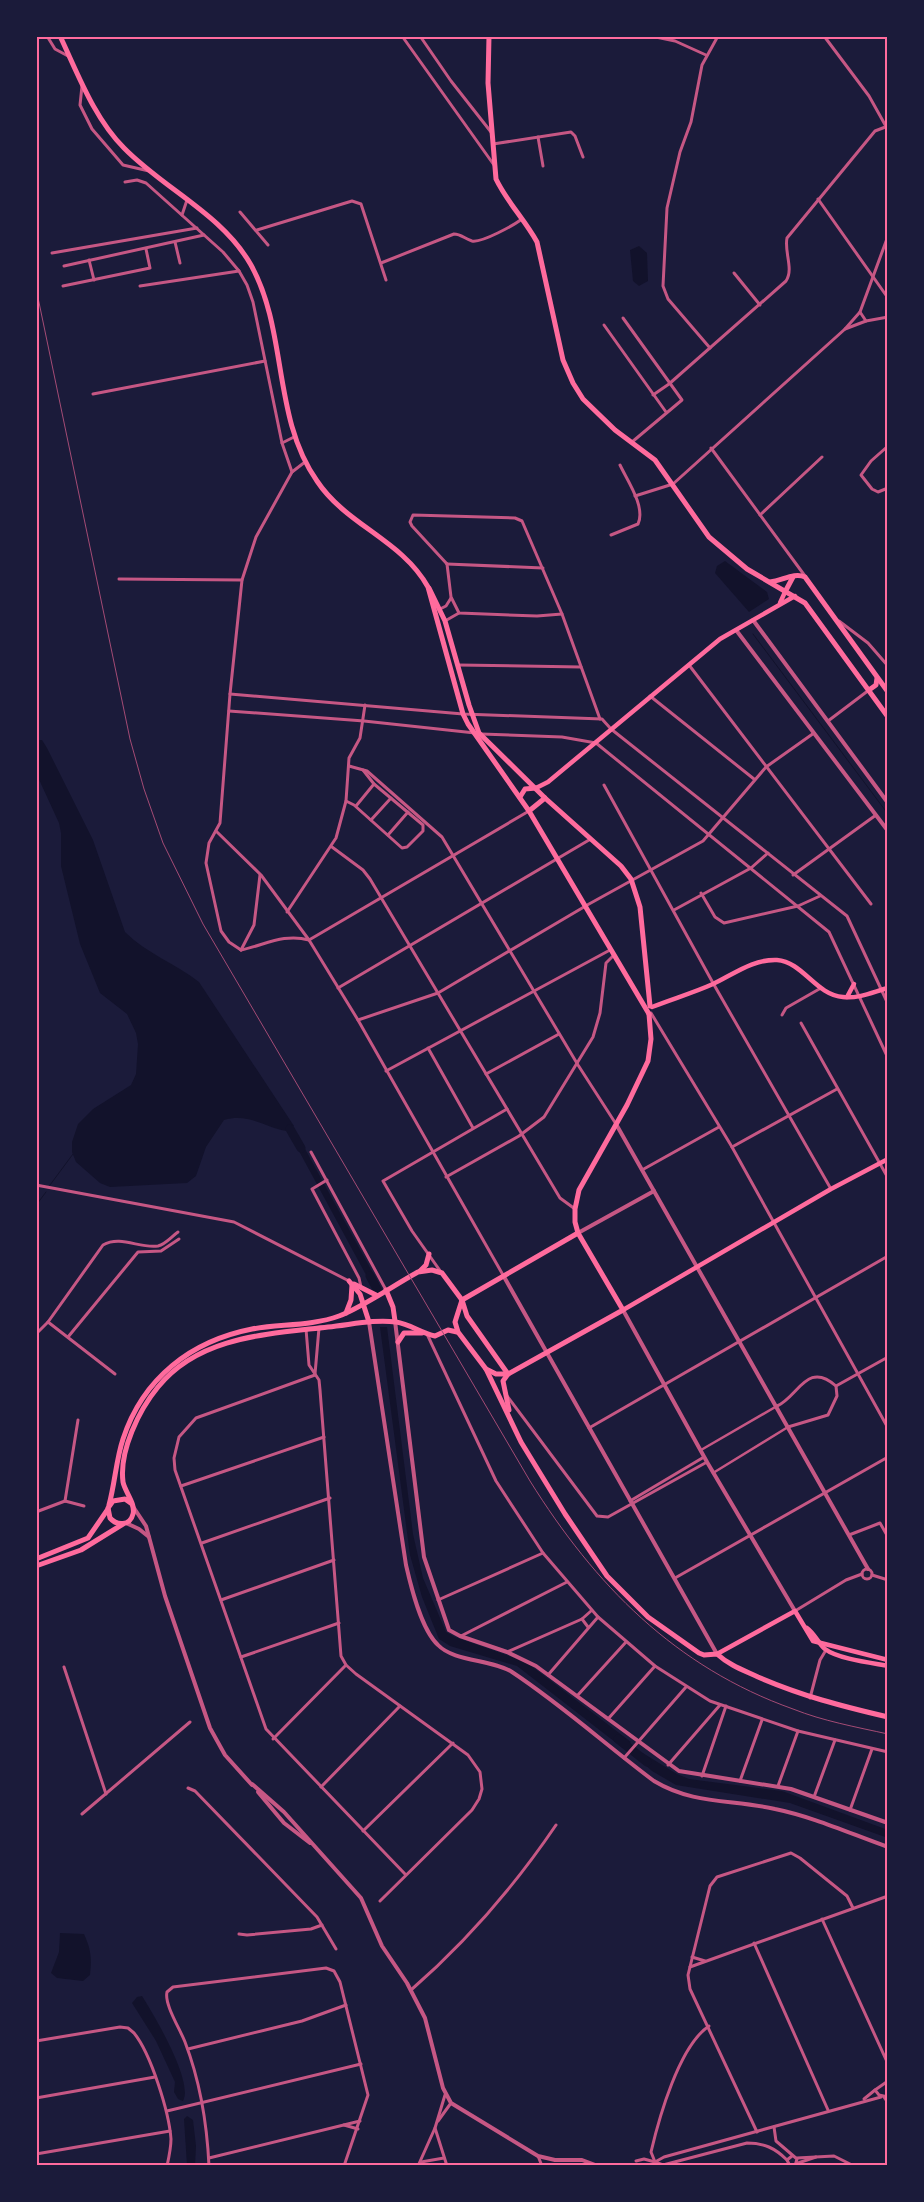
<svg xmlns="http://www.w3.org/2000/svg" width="924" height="2202" font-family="'Open Sans',sans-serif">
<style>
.water{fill:#12122b}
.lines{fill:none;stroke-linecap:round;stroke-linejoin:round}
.stream{stroke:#12122b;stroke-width:1}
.river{stroke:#12122b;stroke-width:9}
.pedestrian{stroke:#c65784;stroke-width:2.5}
.minor{stroke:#c65784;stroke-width:3}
.tertiary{stroke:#c65784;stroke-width:4}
.secondary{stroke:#ff6b9d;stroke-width:4.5}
.primary{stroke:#ff6b9d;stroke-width:5}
.rail{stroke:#a44b75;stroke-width:1}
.neatline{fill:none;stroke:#ff6b9d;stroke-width:2}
</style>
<rect width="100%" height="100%" fill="#1b1b3a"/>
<g class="water">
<polygon points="639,246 647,253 648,281 639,286 633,281 630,250"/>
<polygon points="725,561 767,592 769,599 749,612 715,573 717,566"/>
<path d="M 36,740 L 42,740 L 47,748 L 93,840 L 125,932 C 146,953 176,964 199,982 L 294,1126 L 287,1131 C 263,1127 250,1113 224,1120 L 206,1147 L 196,1176 L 187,1183 L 110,1187 L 100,1183 L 76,1162 L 72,1152 L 72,1142 L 78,1124 L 93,1109 L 131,1085 L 136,1074 L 138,1044 L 136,1033 L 127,1014 L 100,993 L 80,944 L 61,866 L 61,833 L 59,823 L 36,773 Z"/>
<polygon points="298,1136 379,1284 372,1286 293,1140"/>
<polygon points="380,1327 387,1327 413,1534 423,1578 446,1632 455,1637 526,1662 631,1742 624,1749 517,1666 450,1646 439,1639 422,1597 410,1555"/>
<polygon points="641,1752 677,1774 689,1779 782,1791 888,1830 888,1838 790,1803 676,1785 652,1771 636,1757"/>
<path d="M 60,1933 L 84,1934 C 91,1949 92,1959 90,1975 L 83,1981 L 57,1978 L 51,1973 L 59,1952 Z"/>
<path d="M 142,1996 C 154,2015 194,2082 183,2101 L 178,2099 L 174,2092 L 175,2082 L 156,2041 L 132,2003 L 137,1997 Z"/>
<polygon points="187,2116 193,2120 196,2146 195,2166 187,2166 184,2119"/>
</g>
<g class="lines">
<g class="stream">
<polyline points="753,634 888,814"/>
<polyline points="50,1185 73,1154"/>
<polyline points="37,1204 46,1192"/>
</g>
<g class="river">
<polyline points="290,1129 301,1148"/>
<polyline points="370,1276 378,1291"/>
<polyline points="618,1739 647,1762"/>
</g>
<g class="pedestrian">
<polyline points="701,1450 777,1406"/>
<polyline points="713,1473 788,1427"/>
</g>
<g class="minor">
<polyline points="47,36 55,49 68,56"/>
<polyline points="402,36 494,165"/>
<polyline points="420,36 451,81 491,132"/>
<polyline points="651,36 675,41 706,55"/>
<polyline points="824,36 869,96 888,130"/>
<polyline points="885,36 888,39"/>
<polyline points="82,86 80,105 92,129 123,165 149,171"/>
<polyline points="538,137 543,166"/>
<polyline points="493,144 571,132 575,136 583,157"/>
<polyline points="125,182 137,180 146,183 223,252 239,271 247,285 253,302 282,443 292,472"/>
<polyline points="818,199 888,298"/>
<polyline points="240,212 268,245"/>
<polyline points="182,215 187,200"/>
<polyline points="257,230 352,201 361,204 386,280"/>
<polyline points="175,242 180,263"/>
<polyline points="52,253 197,228"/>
<polyline points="89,260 94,280"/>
<path d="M 381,263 L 454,234 C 461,234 465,239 472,241 C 482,243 514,225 522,219"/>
<polyline points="64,266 204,235"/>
<polyline points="734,273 760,305"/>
<polyline points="63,286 150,268 146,249"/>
<polyline points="140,286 239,271"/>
<polyline points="860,312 866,321"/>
<polyline points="623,318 682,400 632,442"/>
<polyline points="604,325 666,412"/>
<polyline points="845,329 866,321 888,317"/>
<polyline points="710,348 668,299 663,286 667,208 680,152 691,122 702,65 718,36"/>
<polyline points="93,394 265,361"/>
<path d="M 653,395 L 669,384 L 786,281 C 794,269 784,252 787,238 L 875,131 L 888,126"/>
<polyline points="282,443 294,437"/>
<polyline points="888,446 871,461 861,475 872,489 878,492 888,488"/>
<polyline points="711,448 805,576"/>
<polyline points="635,496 673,484 845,329 860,312 888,236"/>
<polyline points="760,515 822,457"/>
<path d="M 611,535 L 638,524 C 646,507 627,480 620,465"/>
<polyline points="447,564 412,526 410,522 413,515 515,518 522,521 562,614 600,719"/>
<polyline points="447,564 451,597 459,613 537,616 562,614"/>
<polyline points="447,564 543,568"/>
<polyline points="119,579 242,580"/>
<polyline points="440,609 446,606 451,598"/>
<polyline points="445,621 459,613"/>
<polyline points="839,621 868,643 888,666"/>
<polyline points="458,665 581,667"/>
<polyline points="689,665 871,904"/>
<polyline points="230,694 463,714 602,719 611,729 847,916 888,1004"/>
<polyline points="650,696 754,779"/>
<polyline points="229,711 364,721 475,733"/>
<polyline points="828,721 869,690"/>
<polyline points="481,734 562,737 596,743 829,932 888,1058"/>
<polyline points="349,766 367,771 442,837 578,1065 616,1124"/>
<polyline points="604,785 713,983 831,1189"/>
<polyline points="346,801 354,805 402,848 407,847 423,831 423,825 374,784 363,770"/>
<polyline points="356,806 374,784"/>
<polyline points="371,820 391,798"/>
<polyline points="216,831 261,875 309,940 358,1020 503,1275"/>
<polyline points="388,835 408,812"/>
<polyline points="332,847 363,870 370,879 560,1198 575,1209"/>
<polyline points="793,875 876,815"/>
<polyline points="701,893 715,917 724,923 798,906 820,896"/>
<polyline points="674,910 751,868 768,853"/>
<polyline points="287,912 336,838 346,801 349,758 360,738 365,705"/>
<polyline points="241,950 229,942 221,931 206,863 209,843 220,823 230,694 242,580 256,537 292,472 305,462"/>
<path d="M 241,950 C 265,945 284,933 309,940 L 529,811"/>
<polyline points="241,950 254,925 260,875"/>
<polyline points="338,988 589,840"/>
<polyline points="651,1013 732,1147 888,1428"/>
<polyline points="782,1015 786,1008 821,988"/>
<polyline points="358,1020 438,993 589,904 703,841 766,767 814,733"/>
<polyline points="801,1023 888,1178"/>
<polyline points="428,1048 473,1128"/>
<polyline points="386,1071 610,950"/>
<polyline points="486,1074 559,1034"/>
<polyline points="732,1147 837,1089"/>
<polyline points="311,1152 386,1290"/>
<polyline points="642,1170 719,1127"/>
<polyline points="446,1177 519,1136 544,1117 593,1037 600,1013 606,963 614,955"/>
<polyline points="327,1180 312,1189 359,1278 361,1287"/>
<polyline points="36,1185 234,1222 349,1281"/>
<polyline points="441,1272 412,1231 383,1181 507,1109"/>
<polyline points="888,1316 888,1334"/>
<polyline points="48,1322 115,1374"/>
<polyline points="306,1329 309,1365 319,1380 320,1390 341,1656 346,1665 356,1674 468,1755 480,1772 482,1789 479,1799 472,1810 380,1901"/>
<path d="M 37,1333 L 48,1322 L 103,1245 C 121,1235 140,1249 158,1246 C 166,1244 171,1237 178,1232"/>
<polyline points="427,1334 496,1481 543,1553 598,1617 655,1666 710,1701 798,1731 888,1752"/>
<polyline points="68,1337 138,1252 161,1251 179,1239"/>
<polyline points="315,1374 319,1328"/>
<polyline points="315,1375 196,1418 179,1437 174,1458 175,1470 266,1729 405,1874"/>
<polyline points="836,1386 888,1357"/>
<polyline points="507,1396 597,1516 608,1517 707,1462"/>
<path d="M 777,1406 C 798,1397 807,1360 836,1386 L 837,1396 L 828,1415 L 788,1427"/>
<polyline points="589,1428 888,1256"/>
<polyline points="181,1486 324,1437"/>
<polyline points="65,1501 78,1420"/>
<polyline points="65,1501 84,1506"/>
<polyline points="630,1501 704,1457"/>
<polyline points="36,1512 65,1501"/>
<polyline points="849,1535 880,1523 888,1537"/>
<polyline points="202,1543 330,1498"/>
<circle cx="867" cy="1574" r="5"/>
<polyline points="872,1575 888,1580"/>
<polyline points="675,1578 888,1457"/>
<polyline points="221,1600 334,1560"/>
<polyline points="438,1600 543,1553"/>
<polyline points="795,1611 846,1580 862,1574"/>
<polyline points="582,1619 588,1627"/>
<polyline points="461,1636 567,1582"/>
<polyline points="507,1652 582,1619 591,1611"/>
<polyline points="241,1657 339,1623"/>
<polyline points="64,1667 106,1794"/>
<polyline points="548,1675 598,1617"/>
<polyline points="577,1696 626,1642"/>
<polyline points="810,1698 820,1660 826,1650"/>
<polyline points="608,1719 655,1666"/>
<polyline points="273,1739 346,1665"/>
<polyline points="624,1758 686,1687"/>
<polyline points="668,1765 720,1705"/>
<polyline points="702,1776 726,1706"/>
<polyline points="740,1781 762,1720"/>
<polyline points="778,1786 798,1731"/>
<polyline points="321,1787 400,1706"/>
<polyline points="188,1788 195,1791 317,1917 336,1949"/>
<polyline points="814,1797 835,1740"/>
<polyline points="850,1810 872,1749"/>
<polyline points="82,1814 190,1722"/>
<polyline points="886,1823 888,1817"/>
<polyline points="363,1831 453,1743"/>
<polyline points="822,1919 888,2064"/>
<polyline points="239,1934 247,1935 311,1929 322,1925"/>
<polyline points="754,1943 828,2110"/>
<polyline points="692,1957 705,1961"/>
<polyline points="690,1967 888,1896"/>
<path d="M 411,1990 C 467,1941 514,1887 556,1825"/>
<path d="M 36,2041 L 120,2027 L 128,2028 L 134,2033 C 151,2054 169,2112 171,2139 C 171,2148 169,2157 167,2166"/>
<polyline points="188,2049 302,2021 346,2005"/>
<polyline points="888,2081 875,2090 879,2095 888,2097"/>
<polyline points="884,2097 888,2103"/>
<polyline points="36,2098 155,2077"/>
<polyline points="864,2099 875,2090"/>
<polyline points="167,2111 361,2064"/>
<polyline points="438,2121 451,2103"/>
<polyline points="344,2125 358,2129"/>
<polyline points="774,2127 776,2141 797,2159 795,2166"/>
<polyline points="435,2128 447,2166"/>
<polyline points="757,2132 690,1989 688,1975 710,1886 717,1877 791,1853 800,1858 847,1896 853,1908"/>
<polyline points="36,2154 170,2131"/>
<polyline points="538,2156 542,2166"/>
<polyline points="209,2158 360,2121"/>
<polyline points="797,2158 834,2156 854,2166"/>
<polyline points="636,2161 644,2159 655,2162 664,2157 881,2097"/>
<polyline points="421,2162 444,2158"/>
<path d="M 655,2162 L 651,2152 C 659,2118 679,2046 709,2026"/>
<polyline points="798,2163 816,2157"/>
<path d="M 209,2166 C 207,2124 200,2081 185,2042 C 180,2029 164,2004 167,1992 L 173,1987 L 326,1968 L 334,1971 L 340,1982 L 368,2095 L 344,2166"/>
<polyline points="418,2166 435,2128 445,2095"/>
<path d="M 654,2166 L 655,2162 L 663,2165 L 747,2143 C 764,2143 775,2148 787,2160"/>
<polyline points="790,2166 787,2160 792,2156"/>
</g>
<g class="tertiary">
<polyline points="753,620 888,803"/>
<polyline points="736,630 888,831"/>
<polyline points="616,1124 868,1569"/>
<polyline points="578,1233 654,1191"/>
<polyline points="503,1275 717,1654"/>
<polyline points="623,1310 707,1462 795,1611"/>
<polyline points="395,1321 424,1557 449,1630 460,1636 507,1652 536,1666 679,1771 791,1789 888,1823"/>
<path d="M 369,1322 L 406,1565 C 411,1587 421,1629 438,1645 C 454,1662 492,1659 512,1672 C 562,1705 606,1745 654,1781 C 694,1805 732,1799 775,1809 C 814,1817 851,1834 888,1847"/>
<polyline points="134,1508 146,1526 165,1596 210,1728 225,1755 252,1785"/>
<polyline points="126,1523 139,1529 149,1537"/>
<polyline points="252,1784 284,1812 361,1898 382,1946 407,1983 425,2018 443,2088 451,2103 538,2156 555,2160 582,2160 598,2166"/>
<polyline points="258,1792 284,1823 310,1843"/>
</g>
<g class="secondary">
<polyline points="780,603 785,592"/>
<polyline points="536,788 548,782 720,639 795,596"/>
<polyline points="847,997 854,984"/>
<path d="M 652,1007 C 672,999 693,993 713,984 C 734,974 753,959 777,960 C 803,962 816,995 843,997 C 858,999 873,992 888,988"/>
<polyline points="623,1310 831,1189 888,1159"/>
<path d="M 807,1628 C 815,1634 818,1643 825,1649 C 838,1659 872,1663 888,1666"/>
<polyline points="717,1654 795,1611 813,1641 888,1660"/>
</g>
<g class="primary">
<path d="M 60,36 C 78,74 94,118 124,148 C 164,189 222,214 251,265 C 288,332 272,417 317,481 C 346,525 402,540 428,587 L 463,714 L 468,724 L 529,811 L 649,1014"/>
<path d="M 489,36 L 488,83 L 496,179 C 507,202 525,220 537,242 L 563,360 L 573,383 L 583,399 L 615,430 L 655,460 L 709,537 L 747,569 L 805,603 L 888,717"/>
<path d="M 770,582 C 782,581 794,572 805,577 L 888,692"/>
<polyline points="429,588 445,621 469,705 479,733 545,798 621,866 631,879 640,907 650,1006"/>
<polyline points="785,592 793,577"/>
<polyline points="869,690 876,685 877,678"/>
<polyline points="520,797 525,789 536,788"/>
<polyline points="529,811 545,798"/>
<polyline points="420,1271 426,1265 429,1254"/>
<polyline points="349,1281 360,1294 369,1322"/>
<polyline points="354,1284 376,1295"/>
<polyline points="386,1290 393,1307 395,1321"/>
<path d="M 462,1300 L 455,1322 L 458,1332 L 486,1369 L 521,1442 L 565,1514 L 607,1576 L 648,1617 L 699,1653 L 704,1655 L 717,1654 C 729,1665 743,1670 758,1677 C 802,1696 841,1706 888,1717"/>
<polyline points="462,1300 578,1233"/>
<polyline points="346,1313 351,1300 352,1285"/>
<polyline points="398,1342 404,1333 422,1333"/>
<polyline points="486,1369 496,1374 508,1374 623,1310 578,1233 575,1222 575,1209 579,1190 627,1105 648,1061 651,1039 649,1014"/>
<polyline points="508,1374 503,1381 509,1410"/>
<path d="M 132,1504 L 125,1499 L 113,1501 L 108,1508 L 110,1518 C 117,1526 130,1526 133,1514 C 136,1504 125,1492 123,1482 C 119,1451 139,1410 158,1387 C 199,1336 268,1334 328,1327 C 350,1325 374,1319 396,1322 C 410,1324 421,1333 435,1336 L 448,1330 L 457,1332"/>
<path d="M 109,1505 C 115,1483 116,1460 123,1439 C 143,1378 191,1341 252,1329 C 280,1324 312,1326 339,1316 C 363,1307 394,1285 418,1272 L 432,1270 L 442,1273 L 462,1300 L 467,1316 L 508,1374"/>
<polyline points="36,1559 88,1538 108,1509"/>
<polyline points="36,1566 81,1550 123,1524"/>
</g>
<path class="rail" d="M 36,288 L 130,739 L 144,789 L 163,843 L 203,924 L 530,1481 C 595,1585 675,1667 793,1709 C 823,1721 856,1727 888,1734"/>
</g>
<rect width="924" height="2202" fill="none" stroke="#1b1b3a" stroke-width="75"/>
<rect x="38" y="38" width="848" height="2126" class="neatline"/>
</svg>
